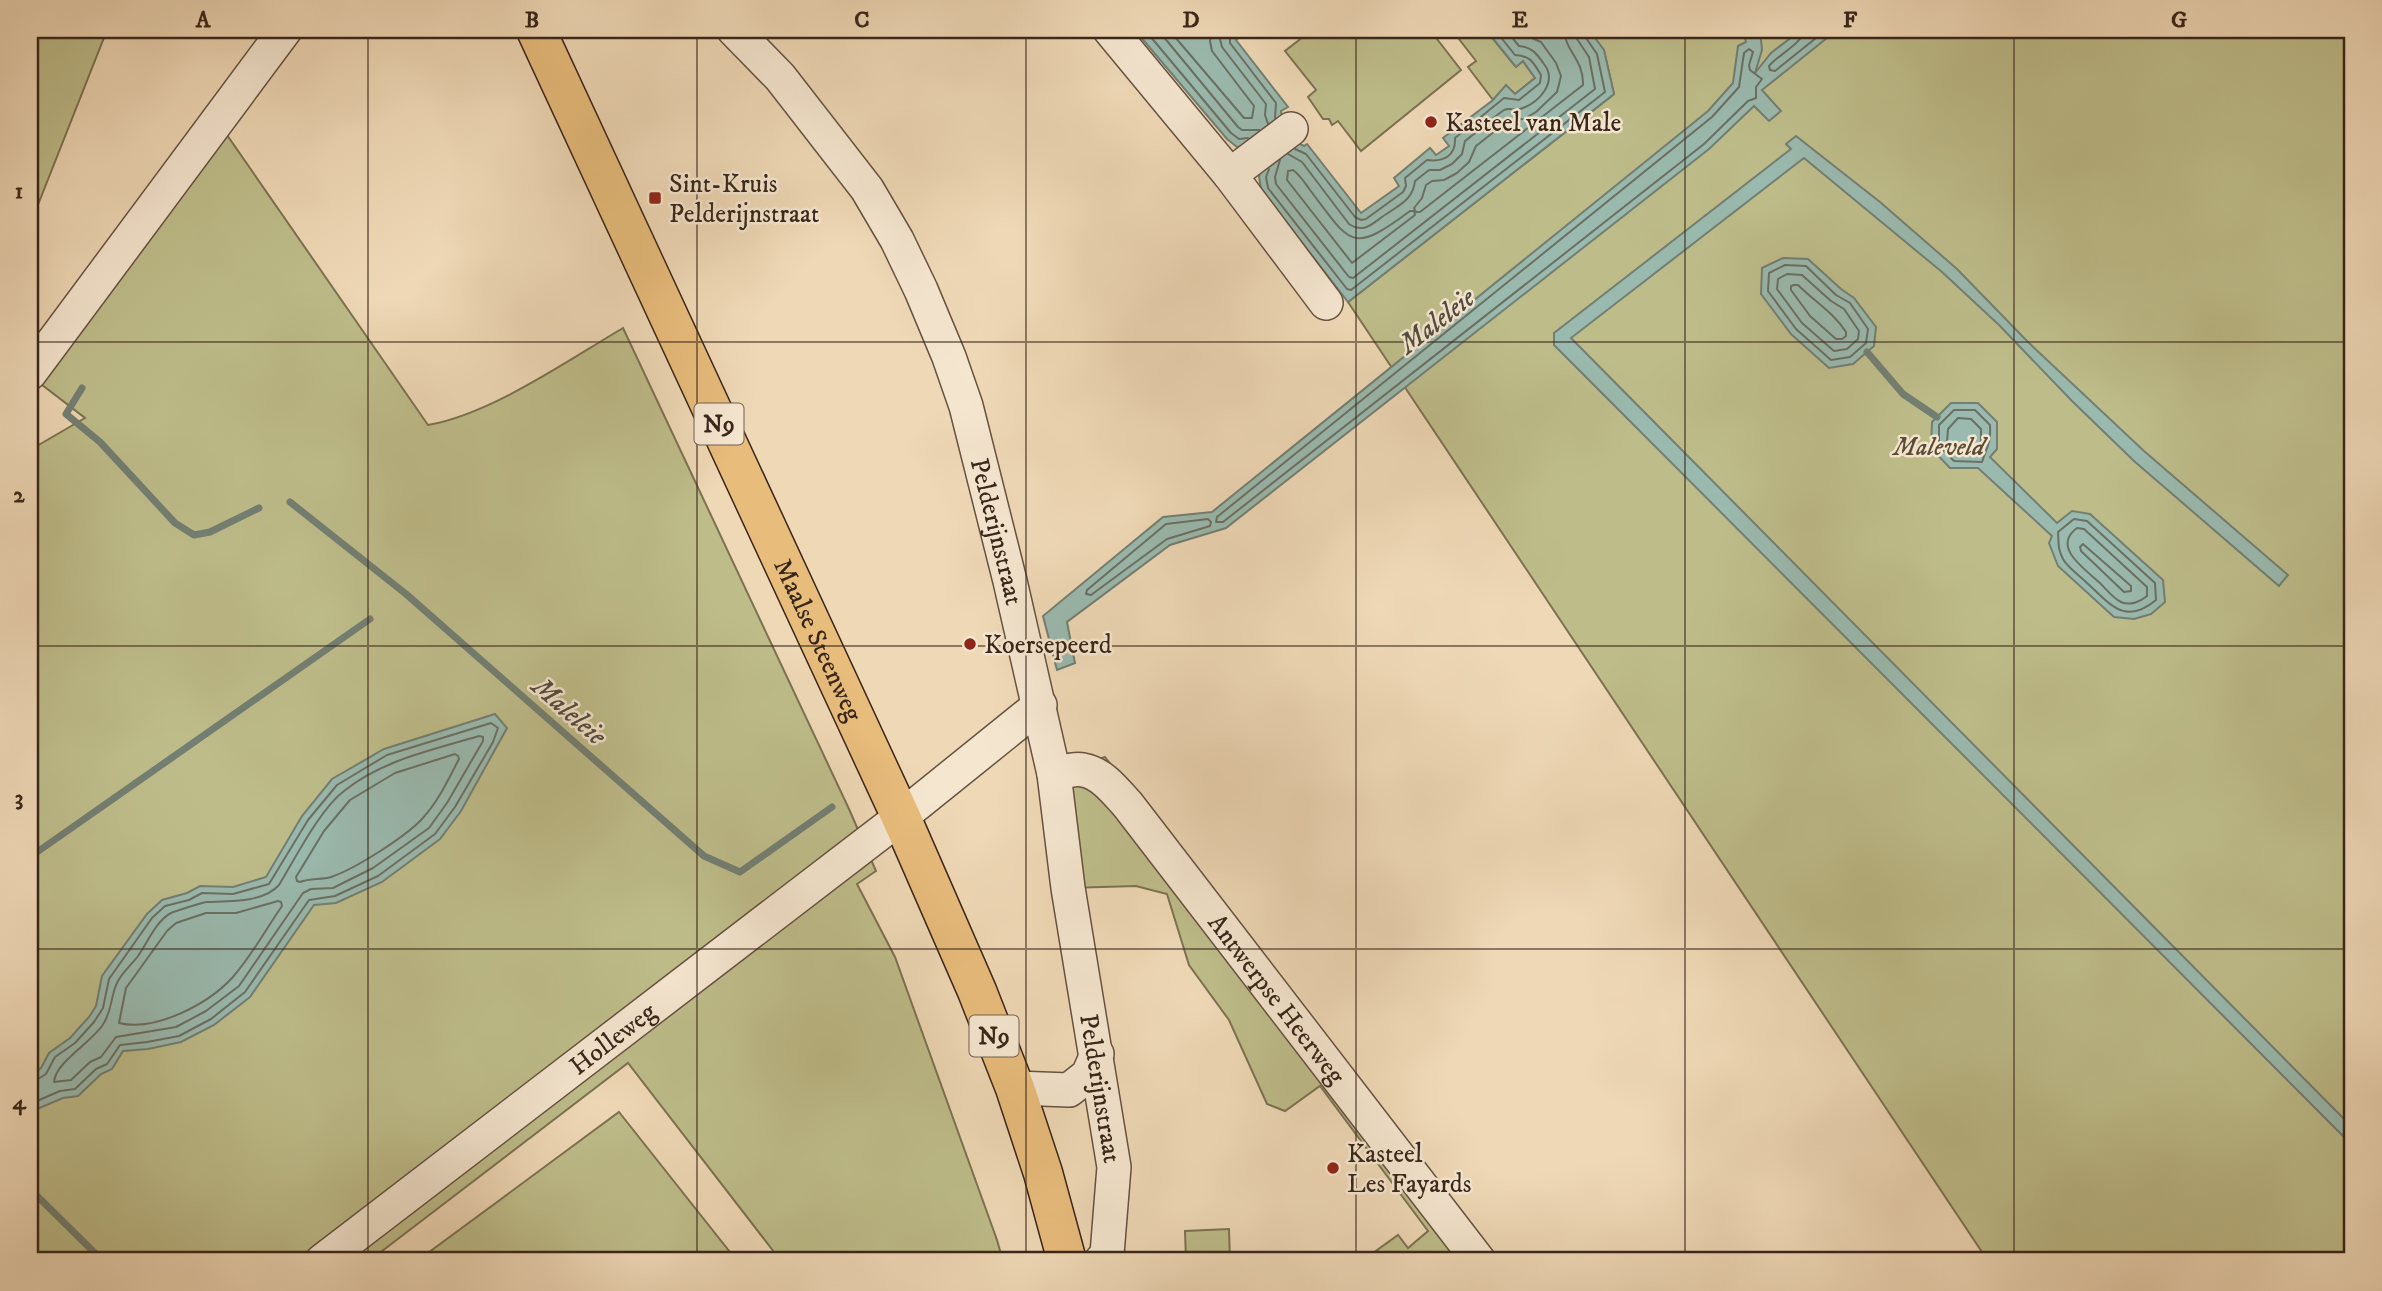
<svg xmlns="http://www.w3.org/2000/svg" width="2382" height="1291" font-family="'IM FELL DW Pica',serif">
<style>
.green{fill:#bebd8a;stroke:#7c7252;stroke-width:2}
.water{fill:#9abaaf;stroke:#737f73;stroke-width:2}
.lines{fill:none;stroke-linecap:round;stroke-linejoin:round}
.shore{stroke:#6a7064;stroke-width:2}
.stream{stroke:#737f73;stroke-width:7}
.minor-casing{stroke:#665241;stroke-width:36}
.major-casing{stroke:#39261a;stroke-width:41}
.minor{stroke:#f5e6d0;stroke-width:33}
.major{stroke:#e8bc7b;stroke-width:38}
.grid{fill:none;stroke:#39261a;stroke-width:2;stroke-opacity:0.55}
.poi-dot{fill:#8f2418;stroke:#f5e6d0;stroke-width:2.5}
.labels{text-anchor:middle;stroke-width:5;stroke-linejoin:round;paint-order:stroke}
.shield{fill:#f5e6d0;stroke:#716051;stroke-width:2}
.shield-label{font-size:24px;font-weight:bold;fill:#39261a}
.poi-label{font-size:26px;fill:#39261a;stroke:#f5e6d0;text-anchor:start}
.park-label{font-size:26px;font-style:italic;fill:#5a4c36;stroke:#f5e6d0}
.street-label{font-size:26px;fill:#39261a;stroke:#f5e6d0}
.water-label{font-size:28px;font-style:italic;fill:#514b3f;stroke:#f5e6d0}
.neatline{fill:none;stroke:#39261a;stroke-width:2.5}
.grid-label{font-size:23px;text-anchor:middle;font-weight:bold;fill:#39261a}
</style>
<rect width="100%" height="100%" fill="#efd8b6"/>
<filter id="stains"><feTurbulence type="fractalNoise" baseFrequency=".00286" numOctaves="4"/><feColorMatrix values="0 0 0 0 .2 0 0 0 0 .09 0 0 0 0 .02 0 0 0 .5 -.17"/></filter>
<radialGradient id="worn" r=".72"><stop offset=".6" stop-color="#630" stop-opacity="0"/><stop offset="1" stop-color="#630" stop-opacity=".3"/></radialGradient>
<g class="green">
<polygon points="30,30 107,30 30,225"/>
<polygon points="1312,30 1430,30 1461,70 1361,151 1338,121 1332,125 1329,119 1323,119 1308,97 1316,90 1285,51"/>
<polygon points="1452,30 1486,30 1515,66 1523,61 1535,78 1515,94 1506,86 1493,100 1468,67 1476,61"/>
<polygon points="1589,30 2352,30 2352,1261 1988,1261 1348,302 1614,94 1604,51"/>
<path d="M 227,135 L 428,425 C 491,414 567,361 623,328 L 849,809 L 876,871 L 857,884 L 895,957 L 997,1240 L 1003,1261 L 781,1261 L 628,1063 L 369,1261 L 30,1261 L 30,450 L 85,418 L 37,381 Z"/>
<polygon points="1105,757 1497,1261 1362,1261 1398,1235 1408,1248 1428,1231 1320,1086 1285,1111 1267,1104 1229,1020 1189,965 1167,894 1136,886 1068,888 1054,774"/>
<polygon points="619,1112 737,1261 417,1261"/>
<polygon points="1229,1229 1230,1261 1186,1261 1185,1231"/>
</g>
<g class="water">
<polygon points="1145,30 1248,30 1236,40 1288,107 1281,111 1282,117 1300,144 1304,146 1307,144 1361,213 1399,186 1394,178 1430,148 1436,155 1449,146 1443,138 1493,100 1506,85 1515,94 1535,78 1523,61 1516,67 1486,30 1589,30 1604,50 1614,94 1348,302 1261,190 1259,176 1265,159 1254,145 1237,147 1227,139 1139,35"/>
<polygon points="1743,30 1760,30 1762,50 1755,73 1771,53 1801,30 1837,30 1762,90 1781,111 1769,121 1754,106 1709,149 1226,528 1170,545 1067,622 1075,663 1057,670 1043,616 1163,517 1212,512 1708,111 1733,83 1738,46 1746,42"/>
<polygon points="1796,136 1880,202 1957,269 2028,342 2144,451 2288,575 2279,586 2134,461 2072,401 1999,325 1942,272 1804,158 1571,338 2352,1127 2352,1145 1554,345 1554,333 1791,149 1786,144"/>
<polygon points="1783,258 1808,259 1841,289 1854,298 1876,327 1874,346 1853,364 1829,368 1791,334 1761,294 1762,268"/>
<polygon points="1951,403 1978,403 1997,422 1997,449 1990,457 2057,523 2072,511 2090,514 2163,580 2165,602 2151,614 2134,619 2114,617 2058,566 2049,543 2052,536 1978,468 1950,468 1931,448 1932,422"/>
<polygon points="495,714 507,728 461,811 440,839 382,882 336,903 314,905 250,997 214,1025 181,1042 148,1049 123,1051 112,1069 101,1074 78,1096 63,1098 30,1112 30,1076 41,1068 49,1053 70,1038 89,1017 96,1006 102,976 147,914 162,900 187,893 200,886 233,887 266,877 302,816 332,779 384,749"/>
</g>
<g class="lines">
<g class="shore">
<polyline points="1149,30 1150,36 1231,133 1239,139 1248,138"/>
<polyline points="1158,30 1238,127 1242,130 1259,130"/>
<polyline points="1169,30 1244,118 1252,118 1254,106 1212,51 1210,41 1212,30"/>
<polyline points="1224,30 1220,39 1222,47 1266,104 1265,115 1268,124"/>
<polyline points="1237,30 1230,36 1230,43 1276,103 1275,118"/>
<path d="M 1520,30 L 1525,35 L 1541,42 L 1556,63 L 1561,76 L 1557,92 L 1536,112 L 1524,119 L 1509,120 L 1476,146 L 1469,162 L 1457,173 L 1444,180 L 1432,181 L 1426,185 L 1422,198 L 1414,208 L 1416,212 L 1420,212 L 1583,85 C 1584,60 1565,51 1564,30"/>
<path d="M 1804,30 C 1802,44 1779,54 1769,66 L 1770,70 L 1775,71 L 1826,30"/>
<polygon points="1749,49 1753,52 1749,65 1750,70 1762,79 1756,87 1756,98 1748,101 1704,144 1223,522 1216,522 1217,517 1712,117 1739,87 1744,53"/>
<path d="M 1295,149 L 1306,154 L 1355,217 L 1361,220 L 1366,219 L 1403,192 L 1406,186 L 1405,178 L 1427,160 C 1444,162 1456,156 1455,138 L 1504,98 L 1519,100 L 1540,83 L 1541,75 C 1533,62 1531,56 1515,55 L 1495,30"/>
<path d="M 1288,154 L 1302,162 L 1349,224 C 1366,235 1374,221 1388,213 C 1401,204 1413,199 1415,181 L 1429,170 L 1440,170 L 1452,164 L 1462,154 L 1465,141 C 1478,131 1491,119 1504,110 C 1510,107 1514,111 1520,109 C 1539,103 1558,82 1544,64 C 1537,54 1532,47 1519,46 L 1506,30"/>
<polyline points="1280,160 1275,177 1276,184 1349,277 1353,278 1595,89 1589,57 1577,39 1575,30"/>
<polyline points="1269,169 1266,177 1268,188 1347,289 1351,290 1605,92 1597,54 1584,35 1584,30"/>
<path d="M 1293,170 C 1300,175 1305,183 1310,190 C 1351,244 1351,255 1410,211 L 1414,211 L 1415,215 L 1352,263 L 1287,180 L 1288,171 Z"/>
<polygon points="1785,265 1806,266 1836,295 1850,303 1868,329 1866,343 1850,357 1831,360 1796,329 1768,291 1769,273"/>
<polygon points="1787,274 1802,275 1831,301 1844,309 1859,331 1858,339 1847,349 1834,351 1802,323 1777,289 1778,279"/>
<path d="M 1794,285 L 1798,285 C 1814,301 1834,313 1846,332 L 1846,336 L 1842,339 L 1836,339 L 1810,316 L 1791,290 L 1791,286 Z"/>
<path d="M 1954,410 L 1975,410 L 1990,425 C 1991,444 1987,446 1982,462 L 1954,461 L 1939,446 L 1939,425 Z"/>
<polygon points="1958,418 1971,419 1981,429 1981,442 1974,453 1958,453 1947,442 1948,429"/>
<polygon points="1208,519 1211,522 1210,526 1167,539 1091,595 1086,594 1087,590 1166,524"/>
<path d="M 2074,519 L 2087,521 L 2155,583 L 2156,600 C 2125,626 2110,604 2087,583 C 2079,575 2068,568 2063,559 C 2057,547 2059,543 2058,532 Z"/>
<path d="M 2077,528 L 2084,529 L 2147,587 L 2147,596 C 2140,602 2130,606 2121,602 C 2114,599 2106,589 2100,583 C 2085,569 2051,547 2077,528 Z"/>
<polygon points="2083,544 2131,586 2131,591 2124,592 2081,551 2080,547"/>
<path d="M 479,736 L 483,737 L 483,741 L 447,803 L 429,828 L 373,868 L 333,888 L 311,889 L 303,893 L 239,986 L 206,1011 L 176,1027 L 116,1037 L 101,1057 L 90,1062 L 71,1080 L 54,1082 C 55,1063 89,1044 102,1026 C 113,1011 110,995 118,981 C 123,972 132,964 138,956 C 148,942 156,921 171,913 C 176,911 203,902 207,902 C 229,901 263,903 279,885 C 295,859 320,809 344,791 C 382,760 433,750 479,736 Z"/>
<path d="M 455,754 L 458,756 L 459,759 C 448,780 438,802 422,819 C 405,837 355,869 331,877 C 321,880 310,878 300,882 L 297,881 L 296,877 L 324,831 L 350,800 L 395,773 Z"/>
<path d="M 278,901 L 281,902 L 282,906 C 266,929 251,957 232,978 C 208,1004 155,1032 119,1023 L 126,988 L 167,931 L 176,923 L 206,913 L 236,913 Z"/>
<polyline points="30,1082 35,1081 46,1074 55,1057 75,1043 94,1022 103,1008 109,979 152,918 165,906 189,900 202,893 233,894 269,884 308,820 337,785 387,755 491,723 498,728 493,742 455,807 435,834 378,876 335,896 309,900 245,992 211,1019 179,1036 147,1042 120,1045 107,1064 96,1069 75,1089 60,1091 30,1104"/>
</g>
<g class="stream">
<polyline points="1867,352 1903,394 1937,417"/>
<polyline points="82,388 66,414 100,442 175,523 194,535 210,532 259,508"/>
<polyline points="290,502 406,594 704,856 740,872 832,807"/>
<polyline points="30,857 370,619"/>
<polyline points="30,1189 103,1261"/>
</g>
<g class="minor-casing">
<g id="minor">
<path id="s1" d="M 734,30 L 780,77 L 867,189 L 897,240 L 921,290 L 949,357 L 966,406 L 1010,581 L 1054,774 L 1068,888 L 1114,1167 L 1107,1254 L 1101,1261"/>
<polyline points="1110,30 1230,175 1326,303"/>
<polyline points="1230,175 1291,129"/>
<polyline points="30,373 285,30"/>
<path id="s2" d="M 1054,774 C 1063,772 1075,768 1083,770 C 1102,773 1116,792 1128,805 L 1479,1261"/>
<polyline points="1015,1088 1069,1090 1088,1075 1097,1054"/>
<path id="s3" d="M 322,1261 L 901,817 L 1040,705"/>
</g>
</g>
<g class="major-casing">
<g id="major">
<path id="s4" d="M 536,30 L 901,817 L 977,991 L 1015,1088 L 1043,1173 L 1067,1261"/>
</g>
</g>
<use href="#minor" class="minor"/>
<use href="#major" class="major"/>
</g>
<path class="grid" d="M 368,30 L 368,1261M 697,30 L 697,1261M 1026,30 L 1026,1261M 1356,30 L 1356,1261M 1685,30 L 1685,1261M 2014,30 L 2014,1261M 30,342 L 2352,342M 30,646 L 2352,646M 30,949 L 2352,949"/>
<g class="poi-dot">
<circle cx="1431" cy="122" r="7"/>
<rect x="648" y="191" width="14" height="14" rx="3.5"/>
<circle cx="970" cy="644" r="7"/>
<circle cx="1333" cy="1168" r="7"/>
</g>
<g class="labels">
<g class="shield">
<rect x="694.5" y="403.5" width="49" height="41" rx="5"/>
<rect x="969.5" y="1015.5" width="49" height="41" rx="5"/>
</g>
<g class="shield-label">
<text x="719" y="432">N9</text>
<text x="994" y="1044">N9</text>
</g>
<g class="poi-label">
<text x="1445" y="131">Kasteel van Male</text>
<text x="669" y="192">Sint-Kruis<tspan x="669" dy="30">Pelderijnstraat</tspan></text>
<text x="984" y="653">Koersepeerd</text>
<text x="1347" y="1162">Kasteel<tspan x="1347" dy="30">Les Fayards</tspan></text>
</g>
<g class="park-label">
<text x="1939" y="455">Maleveld</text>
</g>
<g class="street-label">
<text dy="9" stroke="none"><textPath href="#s1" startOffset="576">Pelderijnstraat</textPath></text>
<text dy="9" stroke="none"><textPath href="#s4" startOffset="672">Maalse Steenweg</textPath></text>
<text dy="9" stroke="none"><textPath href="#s2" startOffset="332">Antwerpse Heerweg</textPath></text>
<text dy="9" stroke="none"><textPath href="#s3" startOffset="366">Holleweg</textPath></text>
<text dy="9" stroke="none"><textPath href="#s1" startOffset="1143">Pelderijnstraat</textPath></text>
</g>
<g class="water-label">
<text transform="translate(1436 320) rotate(-38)" y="10">Maleleie</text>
<text transform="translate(570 710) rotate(41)" y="10">Maleleie</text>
</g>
</g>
<rect width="2382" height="1291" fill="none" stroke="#efd8b6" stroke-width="77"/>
<rect x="38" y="38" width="2306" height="1214" class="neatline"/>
<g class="grid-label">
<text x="203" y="27">A</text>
<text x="532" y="27">B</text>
<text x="862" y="27">C</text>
<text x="1191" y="27">D</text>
<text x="1520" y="27">E</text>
<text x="1850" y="27">F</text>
<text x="2179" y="27">G</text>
<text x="19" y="198">1</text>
<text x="19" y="502">2</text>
<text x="19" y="805">3</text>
<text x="19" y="1109">4</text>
</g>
<rect width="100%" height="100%" filter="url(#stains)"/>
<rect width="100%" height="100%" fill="url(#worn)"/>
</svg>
